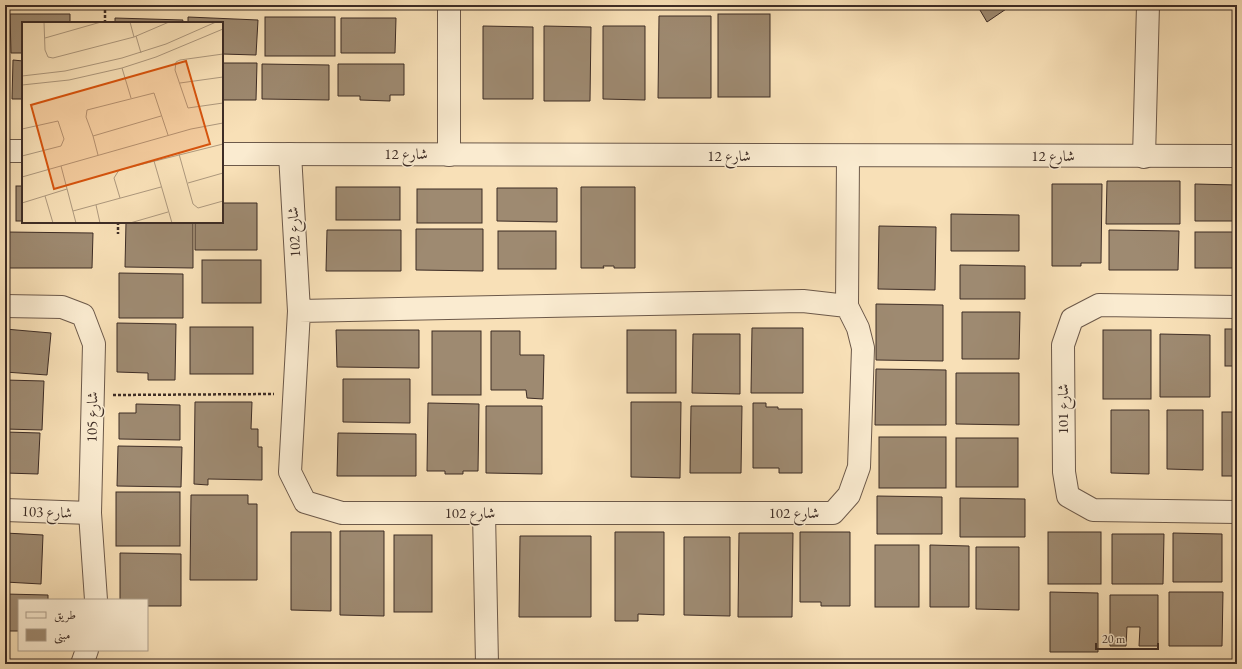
<svg xmlns="http://www.w3.org/2000/svg" width="1242" height="669" font-family="'EB Garamond',Amiri,serif">
<style>
.building{fill:#9e8a71;stroke:#3d2c25}
.lines{fill:none;stroke-linecap:round;stroke-linejoin:round}
.minor-casing{stroke:#6c594a;stroke-width:24}
.path{stroke:#3d2c25;stroke-width:2.5;stroke-dasharray:3 2;stroke-linecap:butt}
.minor{stroke:#faebd0;stroke-width:22}
.labels{text-anchor:middle;stroke-width:3;stroke-linejoin:round;paint-order:stroke}
.street-label{font-size:15px;fill:#3d2c25;stroke:#faebd0}
.inset-road{fill:none;stroke:#ad987d;stroke-width:1}
.view{fill:#d7540e;fill-opacity:0.15;stroke:#d7540e;stroke-width:2}
.inset-edge{fill:none;stroke:#3d2c25;stroke-width:2}
</style>
<rect width="100%" height="100%" fill="#f8e0b7"/>
<filter id="stains"><feTurbulence type="fractalNoise" baseFrequency=".005" numOctaves="4"/><feColorMatrix values="0 0 0 0 .2 0 0 0 0 .09 0 0 0 0 .02 0 0 0 .5 -.17"/></filter>
<radialGradient id="worn" r=".72"><stop offset=".6" stop-color="#630" stop-opacity="0"/><stop offset="1" stop-color="#630" stop-opacity=".3"/></radialGradient>
<g class="building">
<polygon points="977,5 1012,5 987,22"/>
<polygon points="10,14 70,14 70,23 23,23 23,53 11,53"/>
<rect x="718" y="14" width="52" height="83"/>
<polygon points="659,16 711,16 711,98 658,98"/>
<polygon points="188,17 258,20 256,55 222,54 222,23 188,23"/>
<rect x="265" y="17" width="70" height="39"/>
<polygon points="115,18 183,20 182,23 115,23"/>
<polygon points="341,18 396,18 395,53 341,53"/>
<polygon points="483,26 533,27 533,99 483,99"/>
<polygon points="544,26 591,27 590,101 544,101"/>
<polygon points="603,26 645,26 645,100 603,99"/>
<polygon points="13,60 23,61 23,99 12,99"/>
<polygon points="222,63 257,63 256,100 222,100"/>
<polygon points="262,64 329,65 329,100 262,99"/>
<polygon points="338,64 404,64 404,95 390,95 390,101 360,100 360,96 338,96"/>
<polygon points="1107,181 1180,181 1180,224 1106,224"/>
<polygon points="1052,184 1102,184 1101,263 1081,263 1081,266 1052,266"/>
<polygon points="1195,184 1237,185 1237,221 1195,221"/>
<rect x="16" y="186" width="7" height="35"/>
<polygon points="5,187 8,187 6,223 5,223"/>
<rect x="336" y="187" width="64" height="33"/>
<polygon points="581,187 635,187 635,268 614,268 614,266 603,266 604,268 581,268"/>
<polygon points="497,188 557,188 557,222 497,221"/>
<rect x="417" y="189" width="65" height="34"/>
<polygon points="222,203 257,203 257,250 195,250 195,222 222,222"/>
<polygon points="951,214 1019,215 1019,251 951,251"/>
<polygon points="126,222 193,222 193,268 125,267"/>
<polygon points="879,226 936,227 935,290 878,289"/>
<polygon points="416,229 483,229 483,271 416,270"/>
<polygon points="327,230 401,230 401,271 326,271"/>
<polygon points="1109,230 1179,231 1178,270 1109,270"/>
<rect x="498" y="231" width="58" height="38"/>
<polygon points="6,232 93,233 92,268 6,268"/>
<rect x="1195" y="232" width="42" height="36"/>
<rect x="202" y="260" width="59" height="43"/>
<polygon points="960,265 1025,266 1025,299 960,299"/>
<polygon points="119,273 183,274 183,318 119,318"/>
<polygon points="876,304 943,305 943,361 876,360"/>
<polygon points="962,312 1020,312 1019,359 962,359"/>
<polygon points="117,323 176,324 175,380 148,380 148,373 117,372"/>
<rect x="190" y="327" width="63" height="47"/>
<polygon points="752,328 803,328 803,393 751,393"/>
<polygon points="5,329 51,333 47,375 5,372"/>
<rect x="1225" y="329" width="12" height="37"/>
<polygon points="336,330 419,330 419,368 337,367"/>
<rect x="627" y="330" width="49" height="63"/>
<rect x="1103" y="330" width="48" height="69"/>
<rect x="432" y="331" width="49" height="64"/>
<polygon points="491,331 520,331 520,355 544,355 543,399 527,398 526,390 491,390"/>
<polygon points="693,334 740,334 740,394 692,393"/>
<polygon points="1160,334 1210,335 1210,397 1160,397"/>
<polygon points="876,369 946,370 946,425 875,425"/>
<polygon points="956,373 1019,373 1019,425 956,424"/>
<polygon points="343,379 410,379 410,423 343,422"/>
<polygon points="5,380 44,381 42,430 5,429"/>
<polygon points="195,402 252,402 251,429 258,429 258,447 262,447 262,480 208,479 208,485 194,484"/>
<polygon points="631,402 681,402 680,478 631,477"/>
<polygon points="428,403 479,404 478,471 463,471 463,474 445,474 445,471 427,471"/>
<polygon points="753,403 766,403 766,407 778,407 778,409 802,409 802,473 779,473 779,468 753,468"/>
<polygon points="136,404 180,405 180,440 119,439 119,413 136,413"/>
<polygon points="486,406 542,406 542,474 486,473"/>
<polygon points="691,406 742,406 741,473 690,473"/>
<polygon points="1111,410 1149,410 1149,474 1111,473"/>
<polygon points="1167,410 1203,410 1203,470 1167,469"/>
<rect x="1222" y="412" width="15" height="64"/>
<polygon points="5,432 40,433 38,474 5,473"/>
<polygon points="338,433 416,434 416,476 337,476"/>
<rect x="879" y="437" width="67" height="51"/>
<rect x="956" y="438" width="62" height="49"/>
<polygon points="118,446 182,447 181,487 117,486"/>
<rect x="116" y="492" width="64" height="54"/>
<polygon points="191,495 248,495 248,504 257,504 257,580 190,580"/>
<polygon points="877,496 942,497 942,534 877,534"/>
<polygon points="960,498 1025,499 1025,537 960,537"/>
<polygon points="340,531 384,531 384,616 340,615"/>
<polygon points="291,532 331,532 331,611 291,610"/>
<polygon points="615,532 664,532 664,615 638,614 638,621 615,621"/>
<polygon points="800,532 850,532 850,606 821,606 821,602 800,602"/>
<rect x="1048" y="532" width="53" height="52"/>
<polygon points="5,533 43,535 41,584 5,582"/>
<polygon points="739,533 793,533 792,617 738,617"/>
<polygon points="1173,533 1222,534 1222,582 1173,582"/>
<rect x="1236" y="533" width="1" height="51"/>
<polygon points="1112,534 1164,534 1163,584 1112,584"/>
<rect x="394" y="535" width="38" height="77"/>
<polygon points="520,536 591,536 591,617 519,617"/>
<polygon points="684,537 730,537 730,616 684,615"/>
<rect x="875" y="545" width="44" height="62"/>
<polygon points="930,545 969,546 969,607 930,607"/>
<polygon points="976,547 1019,547 1019,610 976,609"/>
<polygon points="120,553 181,554 181,606 147,606 147,600 120,600"/>
<polygon points="1050,592 1098,593 1098,652 1050,652"/>
<polygon points="1169,592 1223,592 1222,646 1169,646"/>
<polygon points="5,594 48,595 48,600 19,600 19,631 5,631"/>
<polygon points="1235,594 1237,594 1237,642 1234,642"/>
<polygon points="1110,595 1158,595 1158,646 1139,646 1140,627 1127,627 1126,646 1110,646"/>
</g>
<g class="lines">
<g class="minor-casing">
<g id="minor">
<polyline points="5,151 23,151"/>
<polyline points="222,154 1237,156"/>
<polyline points="290,154 299,311 290,472 305,502 342,513 833,513 849,495 859,467 863,348 858,328 847,306 803,301 299,311"/>
<polyline points="449,155 449,5"/>
<polyline points="1144,157 1148,5"/>
<polyline points="5,306 62,307 83,315 94,344 90,513 96,600"/>
<polyline points="847,306 848,156"/>
<polyline points="1237,307 1099,305 1072,319 1063,345 1064,472 1068,496 1093,510 1237,512"/>
<polyline points="5,510 90,513"/>
<polyline points="484,513 487,664"/>
<polyline points="82,664 87,650"/>
</g>
</g>
<g class="path">
<polyline points="105,23 105,5"/>
<polyline points="118,222 118,234"/>
<polyline points="113,395 274,394"/>
</g>
<use href="#minor" class="minor"/>
</g>
<g class="labels">
<g class="street-label">
<text x="406" y="159">شارع 12</text>
<text x="729" y="161">شارع 12</text>
<text x="1053" y="161">شارع 12</text>
<text transform="translate(294 232) rotate(-93)" y="5">شارع 102</text>
<text transform="translate(1063 409) rotate(-90)" y="5">شارع 101</text>
<text transform="translate(92 417) rotate(-89)" y="5">شارع 105</text>
<text transform="translate(47 512) rotate(2)" y="5">شارع 103</text>
<text x="470" y="518">شارع 102</text>
<text x="794" y="518">شارع 102</text>
</g>
</g>
<g transform="translate(22 22)">
<rect width="201" height="201" fill="#f8e0b7"/>
<path class="inset-road" d="M 22,0 L 23,28 L 26,35 L 31,36 L 112,15 L 147,0M 108,0 L 112,15M 114,14 L 119,31M 23,16 L 79,0M 201,32 L 158,38 L 154,40 L 153,48 L 166,86 L 201,81M 100,46 L 109,76M 0,54 L 43,49 L 100,36 L 144,22 L 194,0M 158,61 L 201,55M 0,63 L 47,58 L 100,46 L 134,35 L 201,7M 139,94 L 71,114 L 64,95 L 65,88 L 132,71 L 146,113M 0,107 L 36,99 L 42,117 L 39,124 L 0,134M 71,114 L 76,133M 157,132 L 171,182 L 176,186 L 201,179M 132,139 L 150,201M 39,144 L 54,201M 0,155 L 169,107 L 201,101M 166,161 L 201,151M 23,174 L 31,201M 98,176 L 92,156 L 97,148 L 201,122M 0,181 L 45,167M 74,183 L 78,201M 51,189 L 139,165M 108,201 L 146,190"/>
<path class="view" d="M 164,39 L 188,122 L 32,167 L 9,83 Z"/>
<rect width="201" height="201" class="inset-edge"/>
</g>
<rect width="1242" height="669" fill="none" stroke="#f8e0b7" stroke-width="20"/>
<rect x="6" y="6" width="1230" height="657" fill="none" stroke="#3d2c25" stroke-width="2"/>
<rect x="10" y="10" width="1222" height="649" fill="none" stroke="#3d2c25"/>
<rect x="18" y="599" width="130" height="52" fill="#faebd0" stroke="#ae9f8c"/>
<rect x="26" y="612" width="20" height="6" fill="#faebd0" stroke="#ae9f8c"/>
<text x="54" y="619" font-size="12" fill="#3d2c25">طريق</text>
<rect x="26" y="629" width="20" height="12" fill="#9e8a71" stroke="#ae9f8c"/>
<text x="54" y="639" font-size="12" fill="#3d2c25">مبنى</text>
<path d="M1096 643v6h62v-6" fill="none" stroke="#3d2c25" stroke-width="2"/>
<text x="1102" y="643" font-size="12" fill="#3d2c25" stroke="#faebd0" stroke-width="3" paint-order="stroke">20 m</text>
<rect width="100%" height="100%" filter="url(#stains)"/>
<rect width="100%" height="100%" fill="url(#worn)"/>
</svg>
